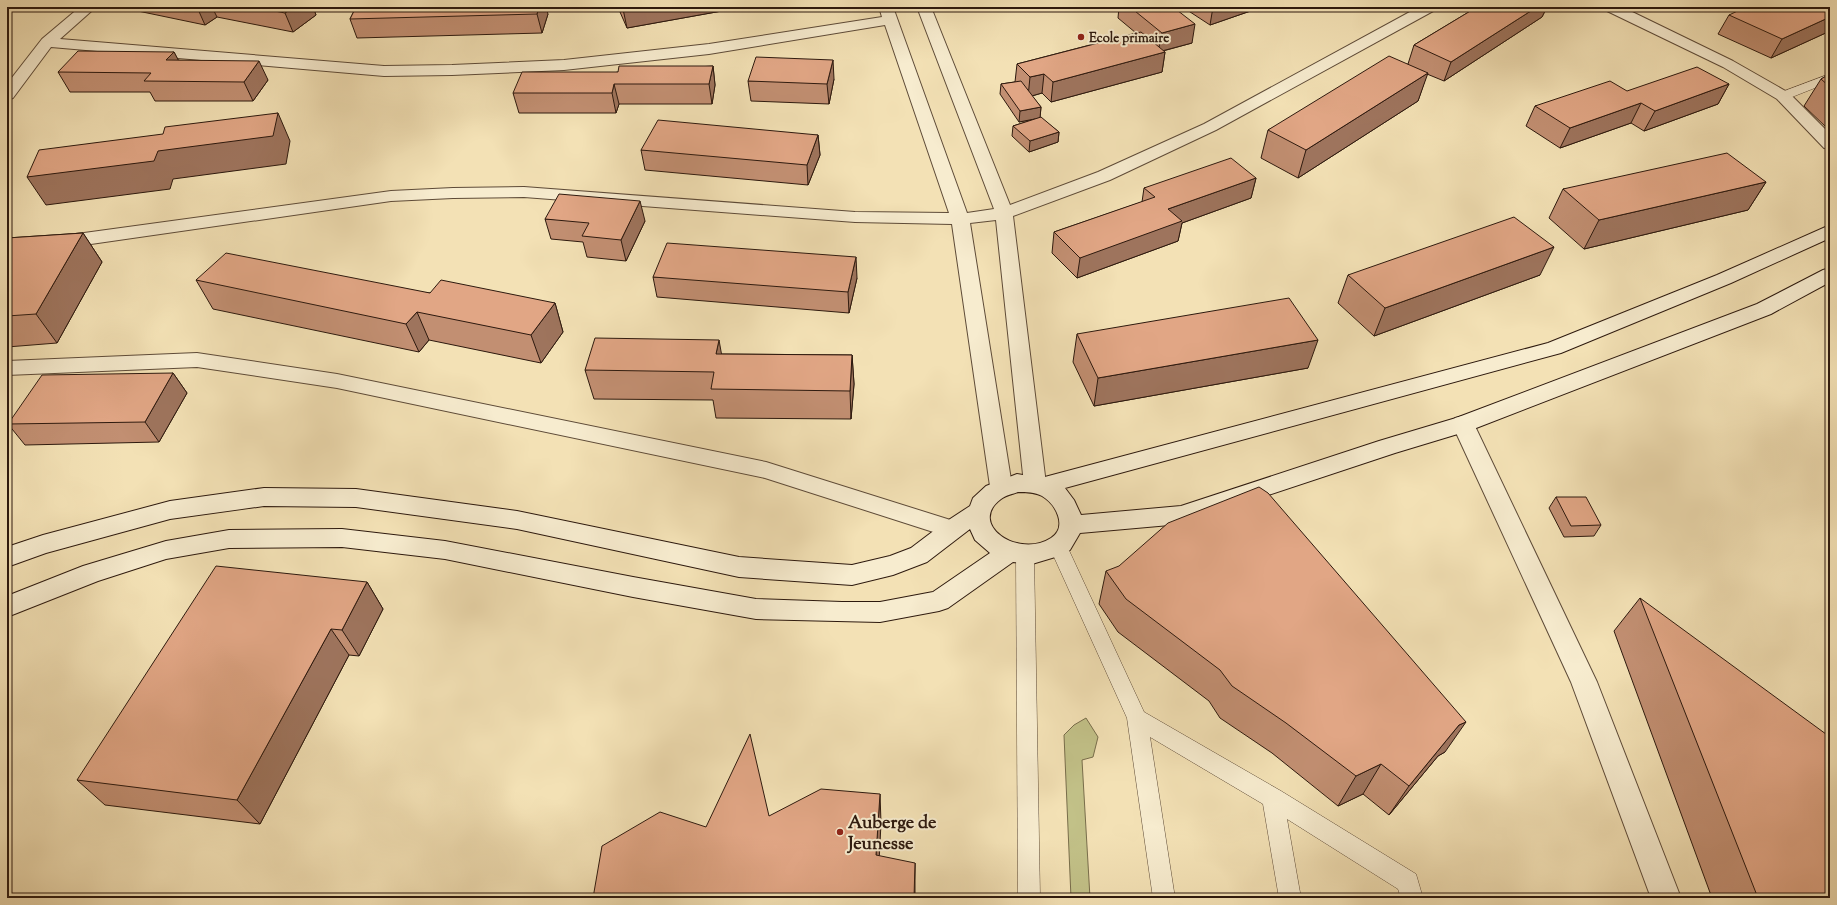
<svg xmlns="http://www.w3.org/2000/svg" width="1837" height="905" font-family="'Sorts Mill Goudy',serif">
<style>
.green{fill:#c2c188;stroke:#786d4b}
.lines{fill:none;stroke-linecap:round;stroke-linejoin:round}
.lane-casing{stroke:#5e4b38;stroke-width:1}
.street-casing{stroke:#5e4b38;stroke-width:2}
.secondary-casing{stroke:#2d190e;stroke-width:2}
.lane{fill:#f7eccf;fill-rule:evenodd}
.street{fill:#f7eccf;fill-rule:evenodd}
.secondary{fill:#f7eccf;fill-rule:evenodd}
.wall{fill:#c28f72;stroke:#2d190e}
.shaded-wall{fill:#9e745d;stroke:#2d190e}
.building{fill:#e1a685;stroke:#2d190e}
.poi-dot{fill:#8f2418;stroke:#f7eccf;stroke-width:1.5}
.labels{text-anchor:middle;stroke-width:4;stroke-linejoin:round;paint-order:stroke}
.far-poi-label{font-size:13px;font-weight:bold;fill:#2d190e;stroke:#f7eccf;text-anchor:start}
.near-poi-label{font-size:18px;font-weight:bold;fill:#2d190e;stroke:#f7eccf;text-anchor:start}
</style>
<rect width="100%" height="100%" fill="#f3e1b5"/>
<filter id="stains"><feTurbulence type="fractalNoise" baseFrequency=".005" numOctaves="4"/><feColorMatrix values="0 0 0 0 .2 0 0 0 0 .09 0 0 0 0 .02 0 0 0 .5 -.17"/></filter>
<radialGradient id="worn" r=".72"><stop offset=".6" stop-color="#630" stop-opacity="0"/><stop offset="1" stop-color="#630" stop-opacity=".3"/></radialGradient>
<polygon class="green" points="1086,718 1098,737 1093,757 1082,760 1090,898 1071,898 1064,735 1074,725"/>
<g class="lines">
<g class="lane-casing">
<g id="lane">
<polygon points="1830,74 1830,82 1787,99 1779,99 1777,96 1779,93"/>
<polygon points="1058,539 1064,541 1067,546 1144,712 1281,791 1416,874 1423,898 1401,898 1398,889 1287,819 1301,898 1279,898 1263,804 1150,737 1175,898 1153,898 1127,718 1049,546 1052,541"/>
<polygon points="1025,548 1031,550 1034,555 1040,898 1018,898 1016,555 1019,550"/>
</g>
</g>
<g class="street-casing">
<g id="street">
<polygon points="80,7 96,7 60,39 384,66 452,65 564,60 709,44 882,17 879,7 893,7 967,213 994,209 917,7 931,7 1010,205 1098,172 1204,124 1419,7 1437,7 1435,10 1216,130 1110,180 1013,216 1046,484 1043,490 1035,493 1027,490 1024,484 996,220 970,223 1012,486 1009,492 1001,495 993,492 990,486 952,224 855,222 524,197 453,198 391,201 84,245 7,254 7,242 84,233 391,191 453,188 524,187 855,212 949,213 885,25 709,54 564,70 452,75 384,76 51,47 13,98 7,100 7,84 42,39"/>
<polygon points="1603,7 1622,7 1733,61 1789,93 1830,134 1830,149 1824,148 1777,99 1723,67 1605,10"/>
<polygon points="197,353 337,374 766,462 960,523 964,529 960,535 952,538 765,478 337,388 197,367 7,375 7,361"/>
<polygon points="1463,416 1471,418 1474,424 1597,682 1681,898 1651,898 1571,682 1452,424 1455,418"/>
</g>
</g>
<g class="secondary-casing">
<path id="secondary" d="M 1830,225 L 1830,238 L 1731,283 L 1561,353 L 1065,488 L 1074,500 L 1081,515 L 1181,506 L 1379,441 L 1456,418 L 1757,304 L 1823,270 L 1830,268 L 1830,282 L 1771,314 L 1471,430 L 1395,453 L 1181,524 L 1080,533 L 1070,550 L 1062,555 L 1032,564 L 1013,562 L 948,608 L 939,611 L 880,622 L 756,619 L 633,597 L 445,559 L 342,547 L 229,548 L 166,559 L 98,581 L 7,617 L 7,596 L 83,566 L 166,541 L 229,530 L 342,529 L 445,541 L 633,577 L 756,599 L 842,602 L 880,602 L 933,592 L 990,553 L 975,540 L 970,529 L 927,562 L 893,575 L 852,585 L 739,577 L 517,529 L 356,507 L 264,506 L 170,519 L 46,553 L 7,567 L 7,547 L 43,535 L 170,501 L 264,488 L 356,489 L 517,511 L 739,557 L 852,565 L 890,556 L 911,548 L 944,523 L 970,506 L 973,498 L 986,486 L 1017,474 L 1041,478 L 1548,343 L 1717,275 ZM 1018,492 C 1026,492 1035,492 1042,496 C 1056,504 1068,527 1051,538 C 1018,559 967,524 1001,499 C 1006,495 1013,494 1018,492 Z"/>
</g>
<use href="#lane" class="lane"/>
<use href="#street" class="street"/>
<use href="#secondary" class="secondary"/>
</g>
<g class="wall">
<polygon points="132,7 313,7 316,15 293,32 217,17 205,25 133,10"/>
<polygon points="356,7 548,14 542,33 357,38 350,19"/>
<polygon points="619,7 744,7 627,28 620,12"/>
<polygon points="1119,7 1173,7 1192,43 1163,51 1165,52 1162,72 1051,102 1042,93 1032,96 1041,107 1040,117 1059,132 1058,142 1029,152 1012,136 1013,126 1035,119 1019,122 1000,94 1001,84 1015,82 1017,64 1136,33 1118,18"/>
<polygon points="1184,7 1262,7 1210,25 1184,8"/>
<polygon points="1477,7 1547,7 1542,17 1444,81 1427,74 1418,101 1298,178 1261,158 1268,130 1408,64 1414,45"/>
<polygon points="1830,7 1830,31 1771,58 1718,34 1729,15"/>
<polygon points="174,52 178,60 268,80 253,101 155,101 150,92 70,92 58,72"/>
<polygon points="713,66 715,85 712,104 619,104 616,113 519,113 513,93 618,72"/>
<polygon points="1830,74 1830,129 1828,129 1804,106 1821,79"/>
<polygon points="834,79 829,104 751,101 748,81"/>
<polygon points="1729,84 1718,104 1644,131 1631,123 1560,148 1526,126 1535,106"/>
<polygon points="818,135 820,155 808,185 645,170 641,150"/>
<polygon points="1256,178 1251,198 1182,223 1178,241 1077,278 1052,253 1054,232 1142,202 1144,188"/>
<polygon points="1766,182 1748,210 1584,249 1549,218 1563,189"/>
<polygon points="545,219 645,221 626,261 587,257 583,242 551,239"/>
<polygon points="83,233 102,262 57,343 7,347 7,238"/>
<polygon points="1348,275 1540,275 1374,336 1338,303"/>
<polygon points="653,277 857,278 849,313 657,297"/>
<polygon points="196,280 430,293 555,303 563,332 541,363 429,340 419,352 213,309"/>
<polygon points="1077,334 1308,368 1094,406 1073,362"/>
<polygon points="721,354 852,355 854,384 851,419 716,418 713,400 594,399 585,370"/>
<polygon points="173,373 187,393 159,442 25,445 8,424"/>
<polygon points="1556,497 1601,525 1594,536 1564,537 1549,508"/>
<polygon points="1106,571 1445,752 1438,756 1389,815 1363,794 1338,806 1272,753 1220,718 1209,701 1118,632 1099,604"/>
<polygon points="367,582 383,609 359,656 349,655 260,824 105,805 77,780"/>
<polygon points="1640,598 1830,898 1712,898 1614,631"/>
</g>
<g class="shaded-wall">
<polygon points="197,7 212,7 217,17 205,25"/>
<polygon points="293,7 313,7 316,15 293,32 285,13"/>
<polygon points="539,7 546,7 548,14 542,33 537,14"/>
<polygon points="636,7 744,7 627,28 623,9"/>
<polygon points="1213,7 1262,7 1210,25"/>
<polygon points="1537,7 1547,7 1542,17 1444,81 1451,62"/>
<polygon points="1830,17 1830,31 1771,58 1782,39"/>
<polygon points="1195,24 1192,43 1158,52 1162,33"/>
<polygon points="174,52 184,71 166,60"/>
<polygon points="1165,52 1162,72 1051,102 1053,82"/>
<polygon points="833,60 834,79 829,104 827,84"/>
<polygon points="259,61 268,80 253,101 244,82"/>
<polygon points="713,66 715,85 712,104 709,84"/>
<polygon points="1428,73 1418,101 1298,178 1306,150"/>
<polygon points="1044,74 1042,93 1028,97 1030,77"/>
<polygon points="614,84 619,104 616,113 612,93"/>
<polygon points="1729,84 1718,104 1644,131 1655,111"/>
<polygon points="1641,103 1631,123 1560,148 1570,128"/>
<polygon points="1041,107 1040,118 1019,122 1020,111"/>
<polygon points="278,113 290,141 286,164 173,179 170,189 46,205 27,177"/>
<polygon points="1059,132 1058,142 1029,152 1030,141"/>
<polygon points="818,135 820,155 808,185 807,165"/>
<polygon points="1256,178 1251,198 1182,223 1178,241 1077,278 1080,258 1168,209"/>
<polygon points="1766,182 1748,210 1584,249 1599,220"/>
<polygon points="640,201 645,221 626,261 621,240"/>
<polygon points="83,233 102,262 57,343 36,314"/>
<polygon points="1554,247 1540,275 1374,336 1385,308"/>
<polygon points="856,257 857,278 849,313 848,292"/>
<polygon points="555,303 563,332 541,363 531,335"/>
<polygon points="417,312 429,340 419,352 406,324"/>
<polygon points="719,340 724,368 716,354"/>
<polygon points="1318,340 1308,368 1094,406 1098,378"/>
<polygon points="852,355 854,384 851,419 850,391"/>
<polygon points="173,373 187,393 159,442 145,422"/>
<polygon points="367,582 383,609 359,656 342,630"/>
<polygon points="331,629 349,655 260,824 237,800"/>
<polygon points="1466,722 1445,752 1438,756 1389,815 1409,786 1459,725"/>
<polygon points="1381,764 1363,794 1338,806 1356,776"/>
<polygon points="880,794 881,823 878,883 876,855"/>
<polygon points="915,863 915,898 914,898"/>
</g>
<g class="building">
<polygon points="254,7 293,7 285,13"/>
<polygon points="356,7 539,7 537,14 350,19"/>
<polygon points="622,7 636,7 623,9"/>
<polygon points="1130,7 1173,7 1195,24 1162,33"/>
<polygon points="1477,7 1537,7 1451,62 1414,45"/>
<polygon points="1746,7 1830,7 1830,17 1782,39 1729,15"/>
<polygon points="1141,32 1165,52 1053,82 1044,74 1030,77 1017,64"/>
<polygon points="78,51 174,52 166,60 259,61 244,82 144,81 151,73 58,72"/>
<polygon points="1389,56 1428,73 1306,150 1268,130"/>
<polygon points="756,57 833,60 827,84 748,81"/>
<polygon points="619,66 713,66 709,84 614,84 612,93 513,93 522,72 618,72"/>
<polygon points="1697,67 1729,84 1655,111 1641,103 1570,128 1535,106 1610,81 1627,91"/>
<polygon points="1830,74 1830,87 1821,79"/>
<polygon points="1021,81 1041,107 1020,111 1001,84"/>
<polygon points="278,113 273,136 158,151 154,161 27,177 39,150 163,134 165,127"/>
<polygon points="1041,117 1059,132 1030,141 1013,126"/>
<polygon points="658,120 818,135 807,165 641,150"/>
<polygon points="1727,153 1766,182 1599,220 1563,189"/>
<polygon points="1231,158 1256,178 1168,209 1182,221 1080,258 1054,232 1155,197 1144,188"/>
<polygon points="559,194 640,201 621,240 582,236 589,223 545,219"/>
<polygon points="1514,217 1554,247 1385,308 1348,275"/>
<polygon points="83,233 36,314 7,316 7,238"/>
<polygon points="667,243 856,257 848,292 653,277"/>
<polygon points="226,253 430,293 441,280 555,303 531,335 417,312 406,324 196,280"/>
<polygon points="1289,298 1318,340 1098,378 1077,334"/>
<polygon points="595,338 719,340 716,354 852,355 850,391 711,389 714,372 585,370"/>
<polygon points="173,373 145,422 8,424 42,375"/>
<polygon points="1259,487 1268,493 1466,722 1459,725 1409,786 1381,764 1356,776 1286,723 1232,686 1220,670 1126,599 1106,571 1119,566 1168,523"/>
<polygon points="1556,497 1586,497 1601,525 1571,526"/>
<polygon points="216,566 367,582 342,630 331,629 237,800 77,780"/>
<polygon points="1640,598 1830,737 1830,898 1758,898"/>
<polygon points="750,734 769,816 821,789 880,794 876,855 915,863 914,898 593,898 602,846 660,812 706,827"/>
</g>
<g class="poi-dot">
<circle cx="1081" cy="37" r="4"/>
<circle cx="840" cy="832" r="4"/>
</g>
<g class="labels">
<g class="far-poi-label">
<text x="1089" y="42">Ecole primaire</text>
</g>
<g class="near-poi-label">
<text x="848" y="828">Auberge de<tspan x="848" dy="21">Jeunesse</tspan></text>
</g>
</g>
<rect width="1837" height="905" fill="none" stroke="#f3e1b5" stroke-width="24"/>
<rect x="8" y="8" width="1821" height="889" fill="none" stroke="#2d190e" stroke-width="2"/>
<rect x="12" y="12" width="1813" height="881" fill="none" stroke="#2d190e"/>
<rect width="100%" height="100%" filter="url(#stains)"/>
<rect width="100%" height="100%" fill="url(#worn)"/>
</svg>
